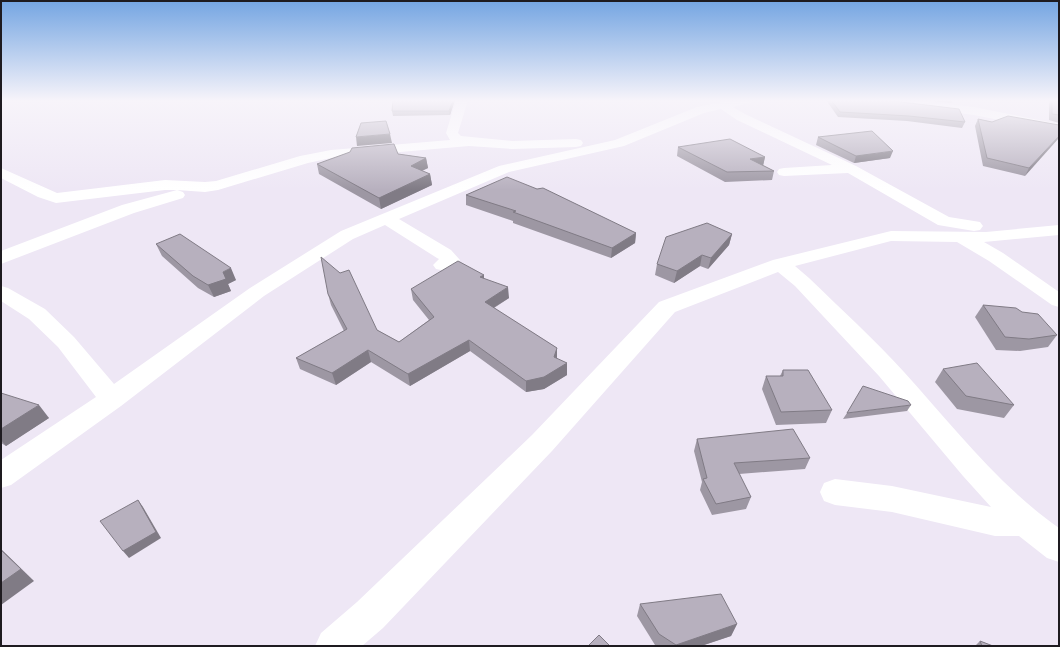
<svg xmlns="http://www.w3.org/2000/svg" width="1060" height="647" font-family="Jost,sans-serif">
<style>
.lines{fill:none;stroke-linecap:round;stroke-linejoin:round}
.street{fill:#fff;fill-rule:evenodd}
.wall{fill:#9d97a3}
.shaded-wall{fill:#807b85}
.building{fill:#b7b0be;stroke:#807b85}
</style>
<rect width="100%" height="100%" fill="#eee7f5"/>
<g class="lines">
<g class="street">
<polygon points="456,100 468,100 458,133 461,136 512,141 576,139 581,140 583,143 581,146 576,147 512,149 469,146 331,158 308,163 218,190 205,192 177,190 183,192 185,195 183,198 134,213 1,264 1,251 122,205 177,190 165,190 56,203 38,197 1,178 1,168 57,193 165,180 205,182 216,181 300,156 331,150 450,140 446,133"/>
<path d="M 733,100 L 753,100 L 752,102 L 733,107 L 745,114 L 856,166 L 949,217 L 980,222 L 983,226 L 980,230 L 974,231 L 938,225 L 848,173 L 784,176 L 779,175 L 777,172 L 779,169 L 784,168 L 832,165 L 737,120 L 721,109 L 704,113 L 624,146 L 509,172 L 399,219 L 451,250 L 460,260 C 455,269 446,272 436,269 L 433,265 L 439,259 L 437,258 L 385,225 L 353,239 L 264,296 L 121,406 L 11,485 L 1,488 L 1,460 L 96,397 L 58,347 L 29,319 L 1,301 L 1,286 L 8,288 L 45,309 L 74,337 L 114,384 L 250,288 L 341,231 L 499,166 L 615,140 L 697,107 Z"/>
<polygon points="875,100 907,100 974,107 1059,124 1059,132 974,115 881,103 877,102"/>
<path d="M 1059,225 L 1059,235 L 984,242 L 1003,253 L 1059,292 L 1059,307 L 1052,305 L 989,261 L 957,242 L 891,241 L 795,266 L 809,278 C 841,309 874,339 904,372 C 952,425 1000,487 1059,528 L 1059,562 L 1047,558 L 1019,536 L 995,536 L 892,512 L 835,505 L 824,501 L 820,492 L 824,483 L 835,479 L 892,486 L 991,507 L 963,476 L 879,376 L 795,286 L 778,272 L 675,312 L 552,451 L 383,628 L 362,646 L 315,646 L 321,633 L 357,602 L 532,435 L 659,302 L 773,260 L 891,231 L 986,232 Z"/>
</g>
</g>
<g class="wall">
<polygon points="393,100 455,100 450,115 393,116 392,111"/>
<polygon points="826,100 885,100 965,122 962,128 907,121 838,117"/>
<polygon points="918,100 953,100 952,103"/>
<polygon points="1049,100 1059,100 1059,123 1049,120"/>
<polygon points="978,119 992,122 1059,125 1025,176 983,166 975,126"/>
<polygon points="818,137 890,158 854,163 816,145"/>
<polygon points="678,147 765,157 763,165 774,171 772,180 725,182 677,156"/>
<polygon points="398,154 426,158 428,168 422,171 430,174 432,185 381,209 319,174 317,164"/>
<polygon points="466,195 636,233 635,243 611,258 513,223 513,221 466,205"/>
<polygon points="732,234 729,245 708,269 700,266 674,283 655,275 657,264"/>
<polygon points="156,244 236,280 228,284 231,291 214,297 198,288 162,256"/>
<polygon points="484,275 484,279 509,298 494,308 557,348 557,358 567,375 544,389 526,392 470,351 410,386 371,362 336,385 300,369 296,358 344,331 331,305 328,294 377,330 399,342 429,320 413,300 411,289"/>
<polygon points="983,305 1022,312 1057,335 1048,347 1020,351 996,350 975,317"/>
<polygon points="943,369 1014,405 1004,418 957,409 935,382"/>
<polygon points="783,370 832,410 826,423 776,425 762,389 766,376 780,376"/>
<polygon points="1,393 49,418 6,446 1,443"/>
<polygon points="911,405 907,411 843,419 847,413"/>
<polygon points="697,439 810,458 805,469 739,474 751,497 746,509 712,515 700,490 702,482 694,451"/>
<polygon points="640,604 737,624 731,636 701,646 656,646 655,645 637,616"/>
<polygon points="980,641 993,646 975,646"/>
</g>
<g class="shaded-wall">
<polygon points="453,100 455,100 450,115 449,111"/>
<polygon points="390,134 392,143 357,146 356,137"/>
<polygon points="1059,136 1059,138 1025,176 1029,168"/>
<polygon points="893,151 890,158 854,163 856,156"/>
<polygon points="765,157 763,166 750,159"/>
<polygon points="426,158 428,168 412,175 411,166"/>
<polygon points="430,174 432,185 381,209 379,198"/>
<polygon points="636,233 635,243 611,258 612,248"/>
<polygon points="732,234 729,245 708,269 711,258"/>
<polygon points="702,255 700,266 674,283 677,271"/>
<polygon points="231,268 236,280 228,284 231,291 214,297 208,285 223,272"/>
<polygon points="484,275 484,286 480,277"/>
<polygon points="508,287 509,298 485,313 485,302"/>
<polygon points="469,340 470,351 410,386 408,374"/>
<polygon points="557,348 557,360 554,357"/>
<polygon points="368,350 371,362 336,385 332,373"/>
<polygon points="567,363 567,375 544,389 526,392 526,381"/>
<polygon points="39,405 49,418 6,446 1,440 1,429"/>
<polygon points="138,500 143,507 161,538 129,558 123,551"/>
<polygon points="1,549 34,581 1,605"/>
<polygon points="737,624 731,636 701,646 675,646 676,645"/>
</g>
<g class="building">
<polygon points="393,100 453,100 449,111 392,111"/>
<polygon points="831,100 885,100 959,109 965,122 909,116 840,112"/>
<polygon points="1052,100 1059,100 1059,115 1052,114"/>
<polygon points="1008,116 1059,125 1059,136 1029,168 987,158 978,119 992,122"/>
<polygon points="386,121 390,134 356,137 361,123"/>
<polygon points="872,131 893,151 856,156 818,137"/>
<polygon points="730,139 765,157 750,159 774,171 727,172 678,147"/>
<polygon points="394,144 398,154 426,158 411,166 430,174 379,198 317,164 350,152 352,148"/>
<polygon points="507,177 537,189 543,188 636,233 612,248 513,212 516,211 466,195"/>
<polygon points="707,223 732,234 711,258 702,255 677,271 657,264 666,237"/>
<polygon points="180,234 231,268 223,272 226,279 208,285 193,276 156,244"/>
<polygon points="321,257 340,273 349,270 377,330 399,342 434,317 411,289 458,261 484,275 480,277 508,287 485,302 557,348 554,357 567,363 544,377 526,381 469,340 408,374 368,350 332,373 296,358 347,329 328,294"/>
<polygon points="983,305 1016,308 1022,312 1038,314 1057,335 1029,339 1005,337"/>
<polygon points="977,363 1014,405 966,396 943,369"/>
<polygon points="783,370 808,370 832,410 781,412 766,376 783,376"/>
<polygon points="863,386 908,401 911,405 847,413"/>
<polygon points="1,393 39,405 1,429"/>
<polygon points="793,429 810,458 734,463 751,497 716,504 703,479 707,478 697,439"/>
<polygon points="138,500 156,532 123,551 100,521"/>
<polygon points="1,550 21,569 1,583"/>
<polygon points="721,594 737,624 676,645 659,634 640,604"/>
<polygon points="599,635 610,646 588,646"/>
<polygon points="980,641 993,646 982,646"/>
</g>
<linearGradient id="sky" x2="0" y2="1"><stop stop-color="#74a5e2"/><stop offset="0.53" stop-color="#f7f4fa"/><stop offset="1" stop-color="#f7f4fa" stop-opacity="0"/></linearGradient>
<rect width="1060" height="190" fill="url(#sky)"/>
<rect width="1060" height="647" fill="none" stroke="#1e1b20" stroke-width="4"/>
</svg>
